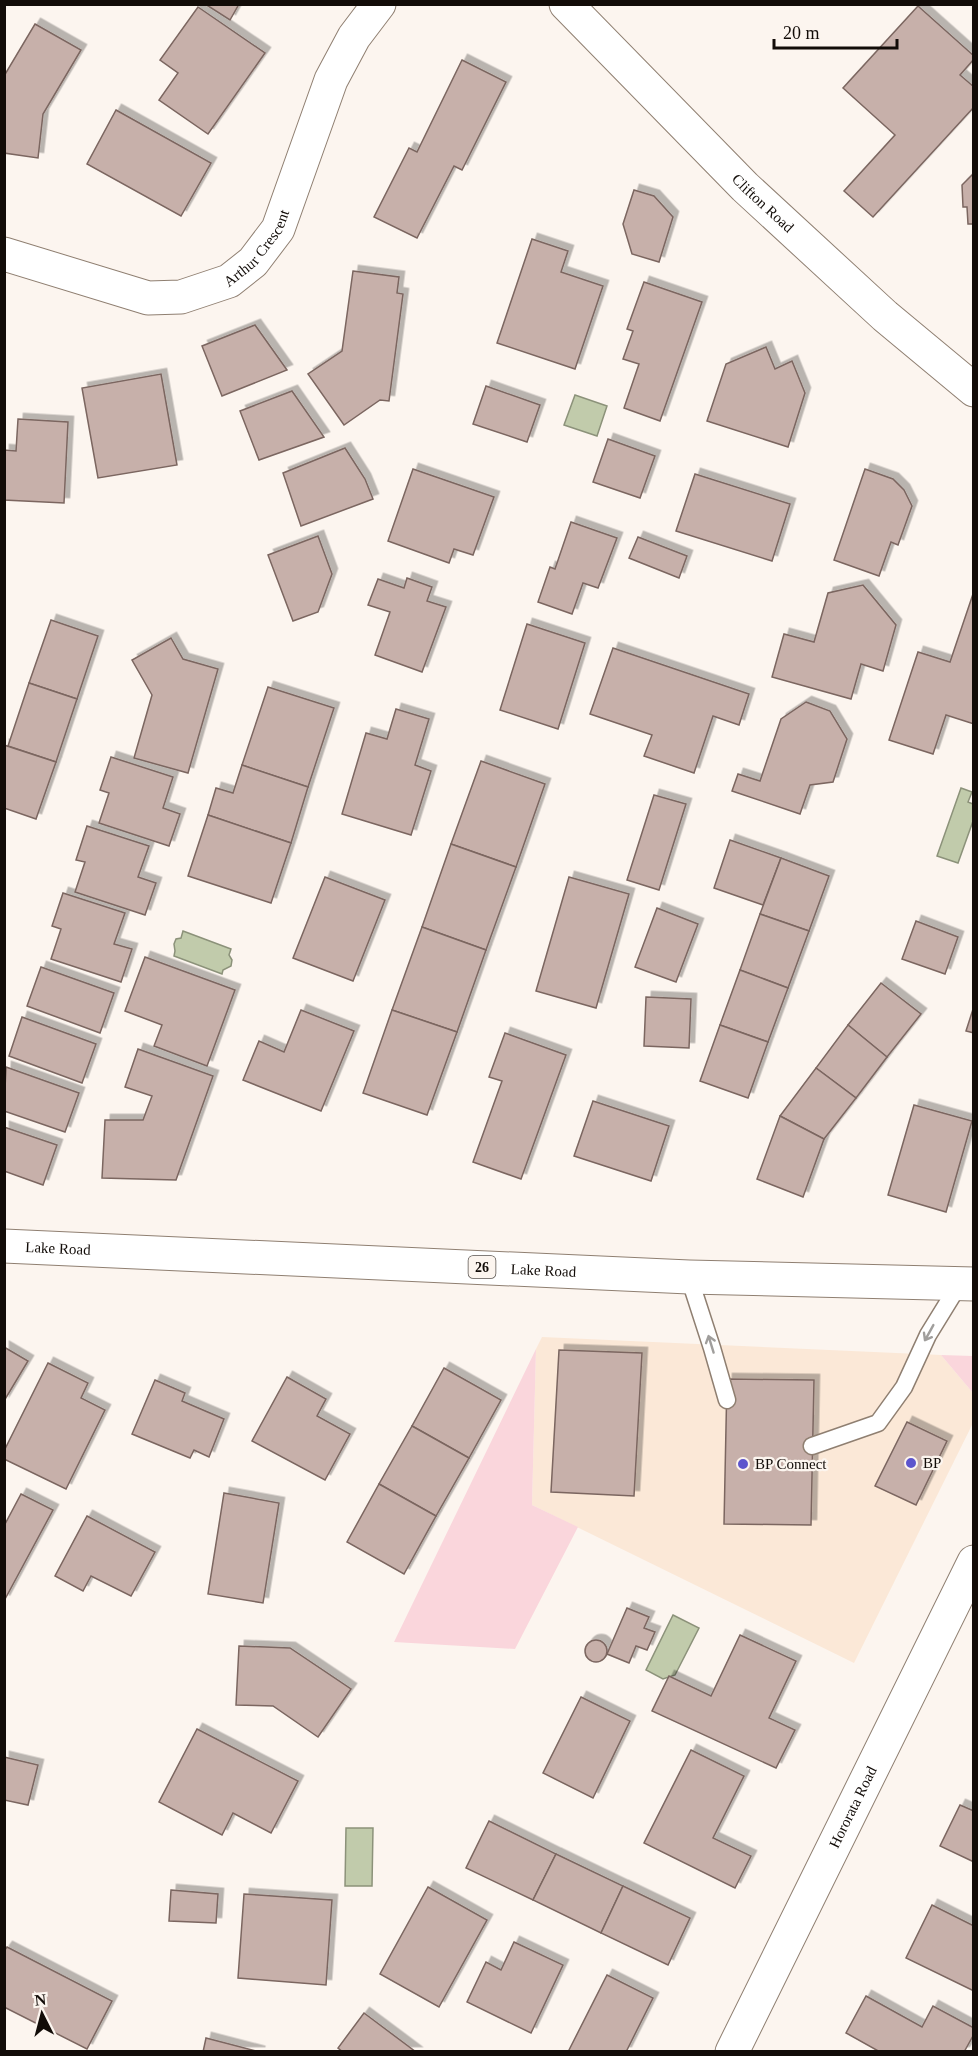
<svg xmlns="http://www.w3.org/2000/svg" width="978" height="2056" font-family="Georgia,serif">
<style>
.built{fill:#fbe8d7}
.green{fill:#fad6dc}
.water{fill:#c1cbab;stroke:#8c927a;stroke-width:1.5}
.building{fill:#c7b0aa;stroke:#7b6660;stroke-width:1.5;filter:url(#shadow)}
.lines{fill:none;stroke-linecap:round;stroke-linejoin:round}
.lane-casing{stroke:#8f7f71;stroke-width:19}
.street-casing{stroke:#8f7f71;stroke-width:35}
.primary-casing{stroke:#8f7f71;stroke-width:35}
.lane{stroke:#fff;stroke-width:16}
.street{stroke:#fff;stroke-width:33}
.primary{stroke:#fff;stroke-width:33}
.oneway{stroke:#a09e9c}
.poi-dot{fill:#5d55cd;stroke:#fcf5ef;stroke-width:2}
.labels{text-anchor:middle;stroke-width:4.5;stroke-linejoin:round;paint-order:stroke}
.shield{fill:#fcf5ef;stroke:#58524d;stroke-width:1.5}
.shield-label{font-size:14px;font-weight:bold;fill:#120c08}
.street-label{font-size:15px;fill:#120c08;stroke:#fcf5ef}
.poi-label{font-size:15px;fill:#120c08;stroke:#fcf5ef;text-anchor:start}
</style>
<defs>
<filter id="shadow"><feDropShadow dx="5.5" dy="-5.5" stdDeviation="0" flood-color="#0004"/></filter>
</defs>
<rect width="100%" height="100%" fill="#fcf5ef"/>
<polygon class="built" points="542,1337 941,1355 973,1393 973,1423 854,1663 532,1505 536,1349"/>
<g class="green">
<polygon points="536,1349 532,1505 578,1527 515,1649 394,1642"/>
<polygon points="941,1355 973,1356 973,1393"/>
</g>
<g class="water">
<polygon points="575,395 607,406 597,436 564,425"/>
<polygon points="961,788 972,792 968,802 973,804 973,821 958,863 937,856"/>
<polygon points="183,931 231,949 229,955 232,960 231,966 223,970 222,974 174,956 175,951 174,944 176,939 181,938"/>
<polygon points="673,1615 699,1628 675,1675 663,1679 646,1670"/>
<polygon points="346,1828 373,1828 372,1886 345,1886"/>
</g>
<g class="building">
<polygon points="205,4 239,4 230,20"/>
<polygon points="918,6 974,56 974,59 960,75 974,87 974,107 873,217 844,191 895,135 843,88"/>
<polygon points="198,7 265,53 208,134 159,100 178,73 160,60"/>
<polygon points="35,24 81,50 43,114 38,158 4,153 4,76"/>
<polygon points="462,60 506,82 462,170 454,166 417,238 374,217 409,148 417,152"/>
<polygon points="116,110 211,163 181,216 87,164"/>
<polygon points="974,173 974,224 968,224 967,207 963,207 962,185"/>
<polygon points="634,190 654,196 673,217 659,262 632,254 623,224"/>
<polygon points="532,239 568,251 561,272 603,286 575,369 497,343"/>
<polygon points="353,271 399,277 397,293 403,294 389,401 380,400 344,425 308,374 342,351"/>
<polygon points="644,282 702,302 660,421 624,408 639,364 623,359 633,331 627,329"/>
<polygon points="255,325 287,370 222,396 202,346"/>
<polygon points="766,347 775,369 792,361 805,393 788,447 707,421 726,364"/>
<polygon points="161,374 177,465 98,478 82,388"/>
<polygon points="486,386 540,405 527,442 473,424"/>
<polygon points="292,391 324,437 259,460 240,411"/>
<polygon points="18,419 68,422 64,503 4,500 4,450 16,451"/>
<polygon points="608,439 655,456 640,498 593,482"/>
<polygon points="345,448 365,479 373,499 301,526 283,473"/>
<polygon points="413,469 494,497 473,555 454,549 449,563 388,541"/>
<polygon points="865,469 893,479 904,490 912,506 898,545 891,542 879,576 834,560"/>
<polygon points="695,474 790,504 772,561 676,531"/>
<polygon points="571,522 617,538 598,588 583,583 572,614 538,602 550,567 555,569"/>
<polygon points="318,536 332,574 318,612 293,621 268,555"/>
<polygon points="638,537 687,556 679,578 629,558"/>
<polygon points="407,578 432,587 427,601 446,607 422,672 375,655 390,612 368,605 378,579 404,588"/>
<polygon points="863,585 896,625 883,671 861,664 851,699 772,677 784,634 814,642 828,593"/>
<polygon points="974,591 974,724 946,715 933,754 889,740 918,652 950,662"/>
<polygon points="51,620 98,636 77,699 29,683"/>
<polygon points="527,624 585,643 558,729 500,710"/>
<polygon points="171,638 183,659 218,669 188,773 134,758 152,695 132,660"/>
<polygon points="613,648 749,694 739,725 713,716 694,773 644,756 652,735 590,714"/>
<polygon points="29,683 77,699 56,762 8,746"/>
<polygon points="268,687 334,708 308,787 242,765"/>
<polygon points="806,702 830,711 847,739 833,782 810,785 800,814 732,791 738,774 760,781 781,719"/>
<polygon points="396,709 429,719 415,765 431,771 411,835 342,814 366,733 387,739"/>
<polygon points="4,745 56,762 36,819 4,808"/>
<polygon points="111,757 173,777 163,808 180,814 169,846 99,823 109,793 100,790"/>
<polygon points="481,761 545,784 516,867 451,844"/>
<polygon points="242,765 308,787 291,843 208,815 216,788 233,793"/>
<polygon points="654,795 686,804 659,890 627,880"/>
<polygon points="208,815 291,843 271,903 188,876"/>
<polygon points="87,826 149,846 138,877 156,883 145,915 75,892 85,862 76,860"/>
<polygon points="730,840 781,858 763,905 714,888"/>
<polygon points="451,844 516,867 486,950 422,927"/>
<polygon points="781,858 829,876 809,931 760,914"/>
<polygon points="325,877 385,900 353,981 293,958"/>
<polygon points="569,877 629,894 596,1008 536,991"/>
<polygon points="63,893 125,913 114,944 132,949 121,982 51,959 61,929 52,926"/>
<polygon points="657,908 698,924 676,982 635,967"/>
<polygon points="760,914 809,931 788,988 740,970"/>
<polygon points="916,921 958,937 945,974 902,959"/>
<polygon points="422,927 486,950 457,1032 392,1010"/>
<polygon points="145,957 235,990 207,1066 154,1046 162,1025 125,1011"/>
<polygon points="41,967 114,993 100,1033 27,1006"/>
<polygon points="740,970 788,988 768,1042 720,1025"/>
<polygon points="881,983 921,1014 887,1057 848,1025"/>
<polygon points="646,997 691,999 689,1048 644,1046"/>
<polygon points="974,1006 974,1033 966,1031"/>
<polygon points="301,1010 354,1031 321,1111 243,1080 259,1041 284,1052"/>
<polygon points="392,1010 457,1032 427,1115 363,1093"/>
<polygon points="22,1017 96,1044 82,1083 9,1056"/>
<polygon points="720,1025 768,1042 748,1098 700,1081"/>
<polygon points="848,1025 887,1057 856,1098 816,1068"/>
<polygon points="505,1033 566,1055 521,1179 473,1162 502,1081 489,1077"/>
<polygon points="138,1049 213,1076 176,1180 102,1178 105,1120 143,1120 152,1096 125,1087"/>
<polygon points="6,1067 79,1093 65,1132 4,1111"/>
<polygon points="816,1068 856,1098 824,1139 780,1116"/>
<polygon points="593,1101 669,1126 651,1181 574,1156"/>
<polygon points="914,1105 972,1121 946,1212 888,1195"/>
<polygon points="780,1116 824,1139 803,1197 757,1179"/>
<polygon points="4,1127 57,1145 43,1185 4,1171"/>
<polygon points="4,1347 28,1361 4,1401"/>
<polygon points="559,1350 642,1353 634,1496 551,1492"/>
<polygon points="48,1363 88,1383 81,1398 105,1410 66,1489 4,1459 4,1451"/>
<polygon points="444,1368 501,1400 469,1458 412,1426"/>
<polygon points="287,1377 326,1399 317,1416 350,1434 325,1480 252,1441"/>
<polygon points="727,1379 814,1380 811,1525 724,1524"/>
<polygon points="155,1380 185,1393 182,1401 224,1419 209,1457 194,1450 190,1458 132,1434"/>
<polygon points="907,1422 947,1441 916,1505 875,1486"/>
<polygon points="412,1426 469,1458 436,1516 379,1484"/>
<polygon points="379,1484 436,1516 404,1574 347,1542"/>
<polygon points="224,1493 279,1503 263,1603 208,1594"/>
<polygon points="21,1494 53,1510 4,1601 4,1526"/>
<polygon points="87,1516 155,1552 131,1596 91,1576 83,1591 55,1576"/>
<polygon points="627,1608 649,1617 644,1628 655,1632 647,1650 636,1646 629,1663 607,1654"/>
<polygon points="740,1635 796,1661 769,1718 795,1730 776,1768 652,1711 669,1676 711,1696"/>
<circle cx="596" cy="1651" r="11"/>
<polygon points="239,1646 290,1648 351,1689 318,1737 273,1706 236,1705"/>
<polygon points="581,1697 630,1721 593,1798 543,1773"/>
<polygon points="197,1729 298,1781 271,1833 233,1813 222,1835 159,1802"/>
<polygon points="691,1750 744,1776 713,1838 751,1856 735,1888 644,1843"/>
<polygon points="4,1757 38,1765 28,1805 4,1800"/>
<polygon points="960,1805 974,1811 974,1862 940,1846"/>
<polygon points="489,1821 556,1854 533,1900 466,1868"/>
<polygon points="556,1854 623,1886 601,1933 533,1900"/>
<polygon points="623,1886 690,1918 668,1965 601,1933"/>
<polygon points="428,1887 487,1920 439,2007 380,1974"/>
<polygon points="171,1890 218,1894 216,1923 169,1921"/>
<polygon points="244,1894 332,1900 326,1985 238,1978"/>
<polygon points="932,1905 974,1926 974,1991 906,1958"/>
<polygon points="514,1942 563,1965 531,2033 467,2002 486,1962 501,1970"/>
<polygon points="7,1947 112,2001 87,2049 4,2007 4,1951"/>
<polygon points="607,1975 653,1998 626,2052 568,2052"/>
<polygon points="866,1996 922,2027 933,2006 974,2028 974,2034 964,2052 880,2052 846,2033"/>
<polygon points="364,2013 416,2052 343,2052 338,2048"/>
<polygon points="206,2038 260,2052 203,2052"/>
</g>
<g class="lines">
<g class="lane-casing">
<g id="lane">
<polyline points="689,1277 712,1348 727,1400"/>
<polyline points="812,1446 878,1423 904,1387 928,1335 960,1283"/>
</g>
</g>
<g class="street-casing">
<g id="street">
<path id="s1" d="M 566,4 L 745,187 L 885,316 L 974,390"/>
<path id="s2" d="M 4,254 L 148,298 L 181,297 L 229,281 L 253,262 L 278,229 L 331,80 L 354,37 L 379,4"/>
<path id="s3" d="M 732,2052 L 974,1562"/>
</g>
</g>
<g class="primary-casing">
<g id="primary">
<path id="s4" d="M 4,1246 L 689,1277 L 974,1284"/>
</g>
</g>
<use href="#lane" class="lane"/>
<use href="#street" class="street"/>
<use href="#primary" class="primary"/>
</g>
<defs><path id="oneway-shaft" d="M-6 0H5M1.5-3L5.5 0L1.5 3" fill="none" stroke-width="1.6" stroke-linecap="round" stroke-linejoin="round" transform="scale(1.5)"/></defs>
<g class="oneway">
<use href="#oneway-shaft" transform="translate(929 1333) rotate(119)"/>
<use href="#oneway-shaft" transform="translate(711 1344) rotate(-107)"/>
</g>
<g class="poi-dot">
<circle cx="911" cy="1463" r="6"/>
<circle cx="743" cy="1464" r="6"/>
</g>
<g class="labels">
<rect class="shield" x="468.5" y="1256" width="27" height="22" rx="4.5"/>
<g class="shield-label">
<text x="482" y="1272">26</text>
</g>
<g class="street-label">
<text dy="5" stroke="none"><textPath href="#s1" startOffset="280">Clifton Road</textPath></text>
<text dy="5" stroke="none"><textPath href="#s2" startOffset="278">Arthur Crescent</textPath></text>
<text dy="5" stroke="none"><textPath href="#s4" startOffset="54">Lake Road</textPath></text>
<text dy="5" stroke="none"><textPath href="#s4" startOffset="540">Lake Road</textPath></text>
<text dy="5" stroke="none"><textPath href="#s3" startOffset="273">Hororata Road</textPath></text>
</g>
<g class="poi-label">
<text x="923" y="1468">BP</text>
<text x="755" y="1469">BP Connect</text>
</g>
</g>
<rect width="978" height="2056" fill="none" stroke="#120c08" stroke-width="12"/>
<g transform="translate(42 2014) rotate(354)" stroke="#fcf5ef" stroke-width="4.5" paint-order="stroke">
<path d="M0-4.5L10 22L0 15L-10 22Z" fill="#120c08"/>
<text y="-9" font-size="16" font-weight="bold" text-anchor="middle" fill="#120c08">N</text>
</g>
<path d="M774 39v9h123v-9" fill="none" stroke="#120c08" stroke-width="3"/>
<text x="783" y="39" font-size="18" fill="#120c08" stroke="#fcf5ef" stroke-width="4.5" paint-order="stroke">20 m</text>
</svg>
